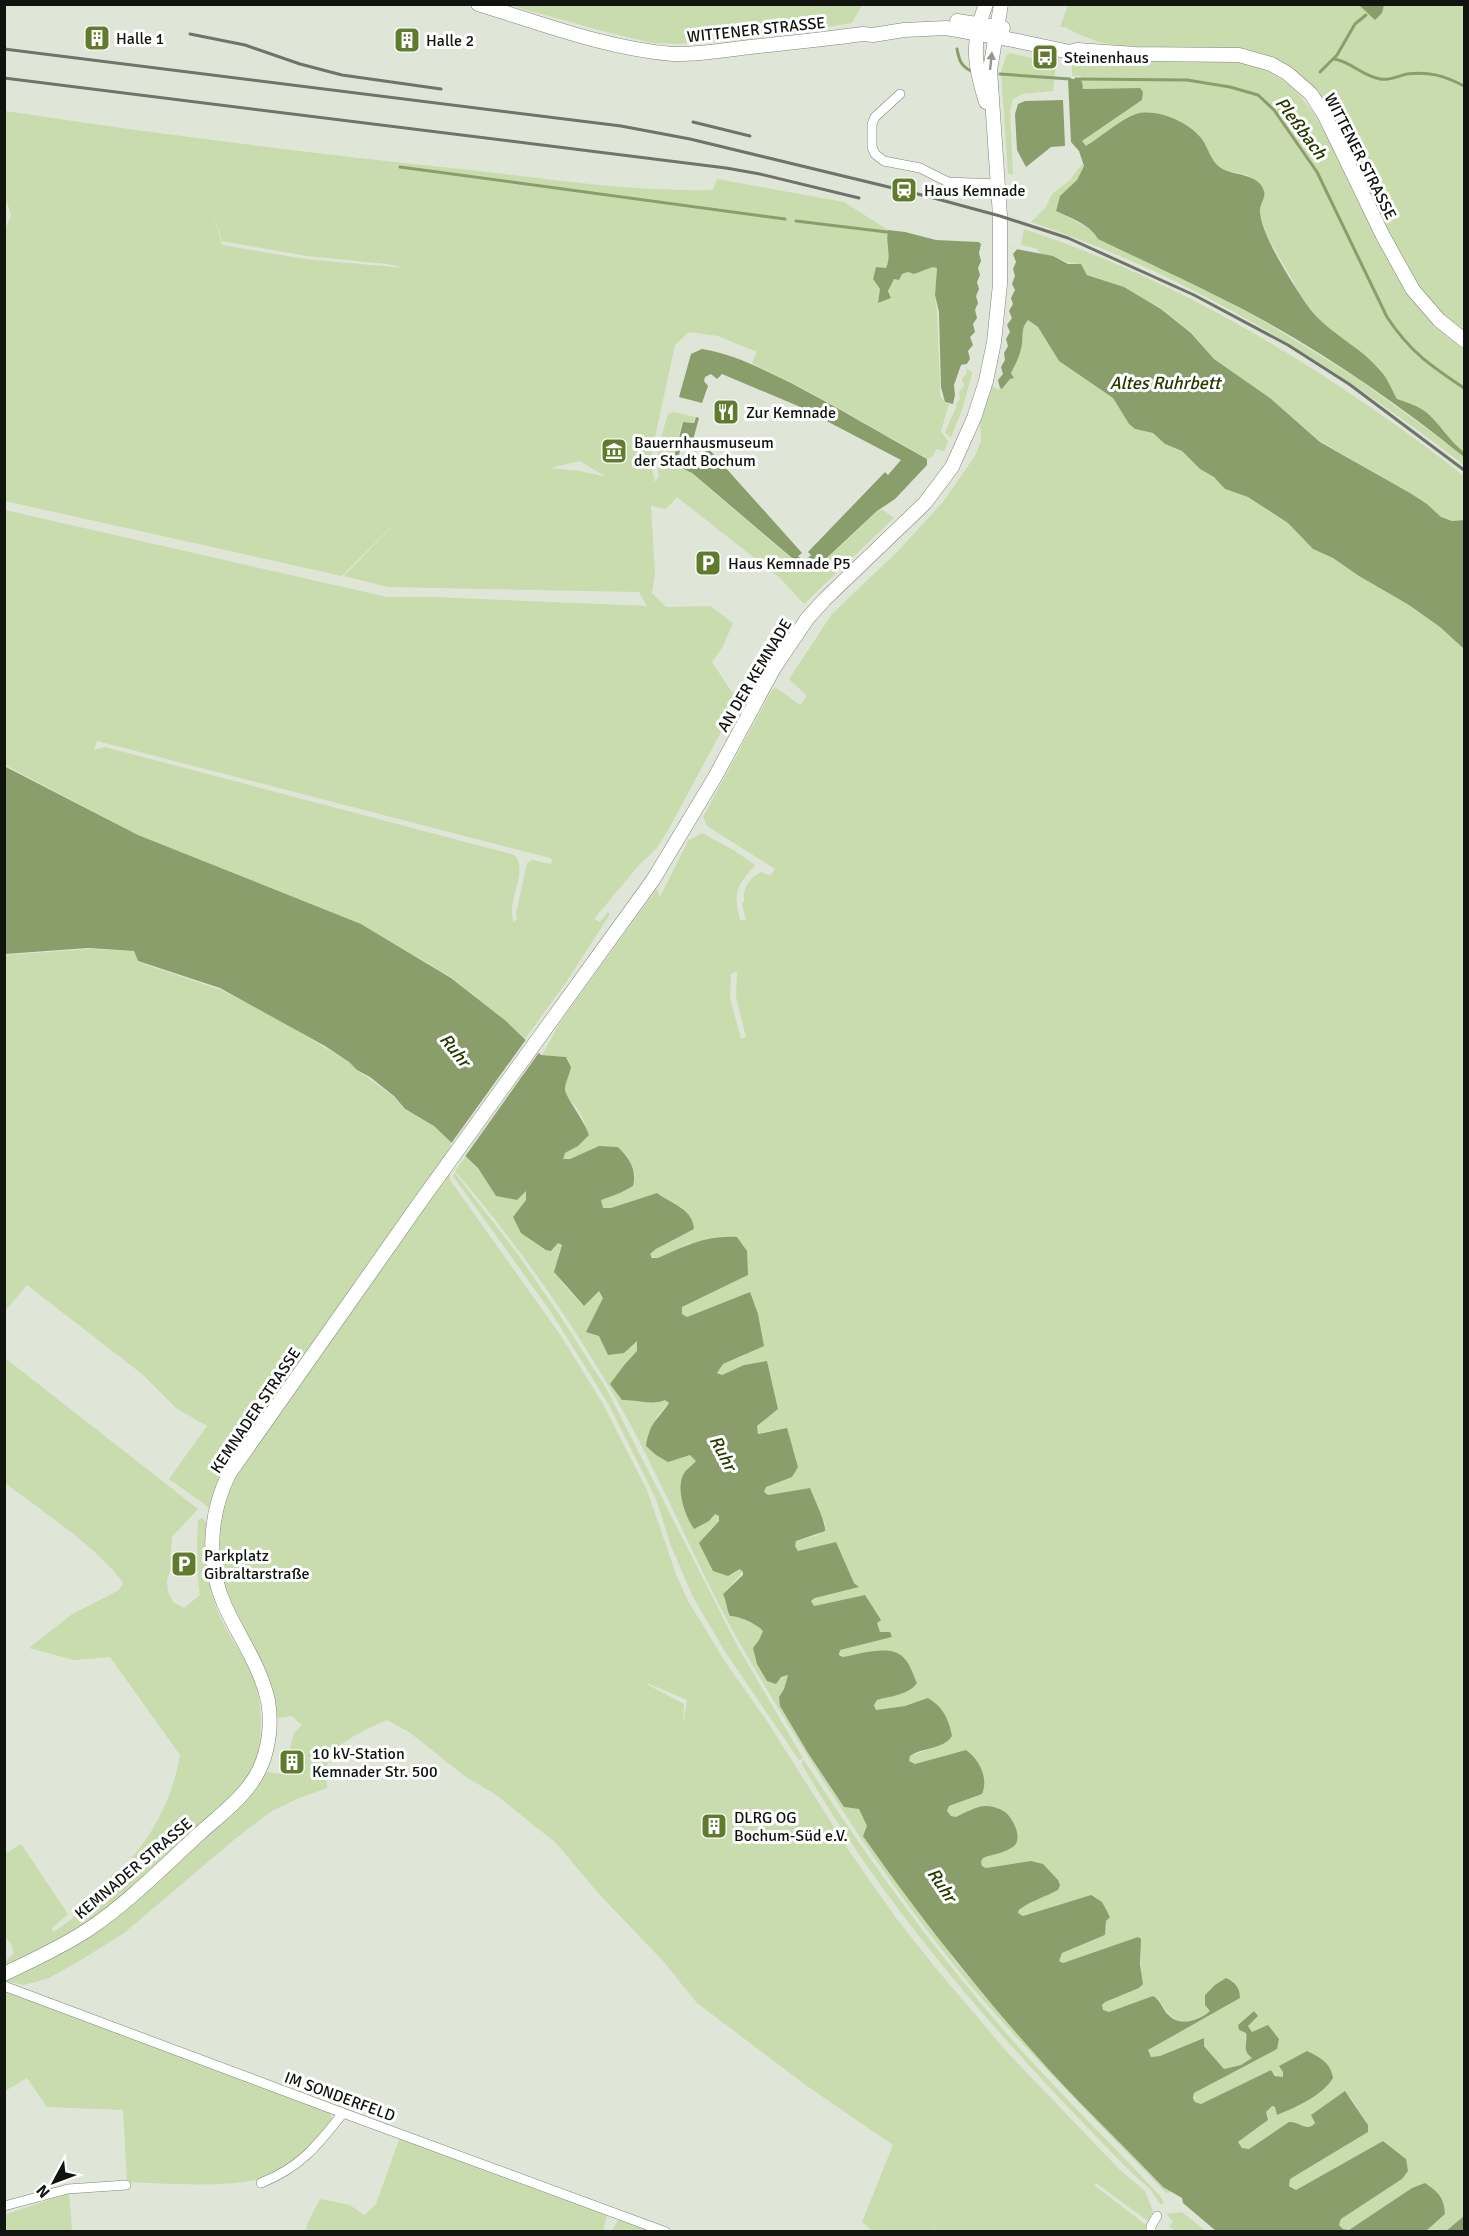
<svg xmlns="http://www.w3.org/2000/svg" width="1469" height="2236" font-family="Signika,sans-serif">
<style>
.green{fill:#c9dcad;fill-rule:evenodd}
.water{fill:#8a9e6c}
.pier{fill:#dfe5d7}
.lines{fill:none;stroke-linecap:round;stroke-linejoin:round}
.stream{stroke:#8a9e6c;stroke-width:3}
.street-casing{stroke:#7f8478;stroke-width:10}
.secondary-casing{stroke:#7f8478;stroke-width:15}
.street{stroke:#fff;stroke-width:9}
.secondary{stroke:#fff;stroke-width:14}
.rail{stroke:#6f736b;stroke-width:3}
.oneway{fill:#949593}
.labels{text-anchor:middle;stroke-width:6;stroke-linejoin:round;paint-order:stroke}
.street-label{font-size:16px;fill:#11130f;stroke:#fff}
.poi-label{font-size:16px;fill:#11130f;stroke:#fff;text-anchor:start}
.water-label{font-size:18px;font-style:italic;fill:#283900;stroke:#fff}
</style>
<rect width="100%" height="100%" fill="#dfe5d7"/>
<g class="green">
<polygon points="509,5 862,5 852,23 750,39 678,44 653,43 610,33"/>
<polygon points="1068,5 1464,5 1464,335 1423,296 1381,219 1333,117 1251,52 1220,48 1126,47 1099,42 1078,34 1065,27 1060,27"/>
<polygon points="1010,53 1056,64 1053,91 1023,94 1013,99 1010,111 1013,174 1008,174 1001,72 1006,56"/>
<path d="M 1159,58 C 1194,59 1234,56 1267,71 C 1307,90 1325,132 1343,169 C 1356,196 1369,221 1383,247 C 1405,288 1423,323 1464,348 L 1464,452 C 1437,432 1433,409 1397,399 L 1380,369 L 1324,324 L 1308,307 L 1267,236 L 1259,211 L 1263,202 L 1264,190 L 1259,183 L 1247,175 L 1224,170 L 1215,163 L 1209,154 L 1180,122 L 1152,113 L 1135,114 L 1086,146 L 1082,141 L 1142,100 L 1143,97 L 1139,88 L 1082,89 L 1081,76 L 1072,76 L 1072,60 Z"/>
<path d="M 5,111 C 156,134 308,153 460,169 C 544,178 628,192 713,190 L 717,179 L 844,202 L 888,230 C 884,243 892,255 886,268 L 876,267 L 873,279 L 880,289 L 878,303 L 891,298 C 888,290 888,286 894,279 L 899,280 L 902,274 L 908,272 L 914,274 L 933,267 L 937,268 L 935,295 L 937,312 L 940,387 L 940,395 L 945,403 L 949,404 L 941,431 L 948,442 L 944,451 L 936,449 L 933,456 L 928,459 L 808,391 L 752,363 L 757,352 L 718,336 L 689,332 L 675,345 L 650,460 L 655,482 L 659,476 C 654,455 662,435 668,414 L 674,412 L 695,417 L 693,422 L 682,422 L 672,461 L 675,465 L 691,473 L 805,570 L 814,571 L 878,511 L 883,510 L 894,518 L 804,604 L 780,578 L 677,497 L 666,509 L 651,506 L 655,574 L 652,593 L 666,607 L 710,606 L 733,623 L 722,648 L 712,662 L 731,691 L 741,695 L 667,832 L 656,849 L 639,865 L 594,919 L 600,922 L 608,912 L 610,914 L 565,984 L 525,1039 L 506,1021 L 451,977 L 361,924 L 138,835 L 5,765 L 5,510 L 387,597 L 433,597 L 647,606 L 639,592 L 388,587 L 344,576 L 412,506 L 342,576 L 5,501 L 4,231 L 11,216 L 7,201 L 4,211 ZM 213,211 L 222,241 L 307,256 L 387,264 L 405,268 L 305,259 L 222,245 ZM 580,461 L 606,477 L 580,471 L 550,468 ZM 97,741 L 550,858 L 552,860 L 551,864 L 532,860 L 527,863 L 516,914 L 517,919 L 514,922 C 505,901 529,875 515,855 L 105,747 L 94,750 Z"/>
<path d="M 1082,164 L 1084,166 L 1077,180 L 1060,196 L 1056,211 L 1262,320 L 1355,377 L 1452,447 L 1464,457 L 1464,465 C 1329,362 1194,277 1031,222 L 1046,207 L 1052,194 L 1070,180 Z"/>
<path d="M 1024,229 C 1185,282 1331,373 1464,476 L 1464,520 L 1451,521 L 1441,517 L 1427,504 L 1410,493 L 1320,441 L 1270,398 L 1214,359 L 1192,333 L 1161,308 L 1123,287 L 1087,274 L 1081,264 C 1066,264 1058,256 1044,256 L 1035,248 L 1021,245 Z"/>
<polygon points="978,241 987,242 973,371 961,413 951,437 945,433 956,407 956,404 960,399 959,392 964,386 962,379 967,373 966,365 968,362 981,244"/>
<path d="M 1007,246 L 1018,248 L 1015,250 L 998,384 L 1000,388 L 1004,388 L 1010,378 L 1014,378 L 1011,373 C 1015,365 1019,358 1021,349 C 1024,339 1020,328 1028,320 L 1038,327 L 1059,361 L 1113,398 L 1129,424 L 1135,429 L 1153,433 L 1165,444 L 1182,451 L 1200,469 L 1214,477 L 1225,489 L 1248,497 L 1288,523 L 1313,549 L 1333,558 L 1359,576 L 1409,605 L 1440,627 L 1464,649 L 1464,2216 L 1446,2231 L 1426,2231 L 1445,2214 L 1412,2188 L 1349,2230 L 1343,2229 L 1339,2225 L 1341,2219 L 1402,2179 L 1406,2159 L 1383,2141 L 1296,2190 L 1289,2185 L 1290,2179 L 1368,2132 L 1368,2125 L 1350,2096 L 1312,2116 L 1315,2124 L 1312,2127 L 1275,2131 L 1249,2149 L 1242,2149 L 1238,2142 L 1263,2124 L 1266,2112 L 1272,2106 L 1275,2107 L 1277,2114 L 1329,2085 L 1280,2066 L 1284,2072 L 1283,2077 L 1279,2078 L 1271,2070 L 1201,2104 L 1195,2102 L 1194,2093 L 1277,2049 L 1252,2032 L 1248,2026 L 1255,2020 L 1254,2011 L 1238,2025 L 1239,2030 L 1246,2033 L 1245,2048 L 1252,2058 L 1241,2065 L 1224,2069 L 1204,2045 L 1203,2038 L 1160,2056 L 1151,2057 L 1148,2050 L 1240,1998 C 1230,2002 1218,2006 1209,2012 C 1186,2027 1172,2025 1159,1999 L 1137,2002 L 1109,2012 L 1103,2011 L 1102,2005 L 1105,2001 L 1139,1988 L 1143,1984 C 1140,1968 1142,1953 1138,1937 L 1063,1963 L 1059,1961 L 1062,1953 L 1105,1935 L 1106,1921 L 1110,1917 L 1090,1895 L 1023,1916 L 1018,1913 L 1024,1905 L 1033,1903 L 1031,1861 L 986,1868 L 982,1866 L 981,1862 L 983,1858 L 1010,1849 L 985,1806 L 956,1817 L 951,1816 L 947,1811 L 949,1806 L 982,1794 L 966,1750 L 915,1764 L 909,1761 L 910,1756 L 937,1746 L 952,1736 C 949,1718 942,1710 929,1698 L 905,1706 L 876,1710 L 874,1705 L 877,1700 L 910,1691 L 917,1683 L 904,1657 L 843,1657 L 839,1652 L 840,1650 L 892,1637 L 880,1632 L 865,1595 L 814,1606 L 811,1601 L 823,1595 L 858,1587 L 854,1583 L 836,1542 L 798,1551 L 795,1546 L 796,1541 L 818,1535 L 826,1524 L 818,1512 L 810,1488 L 768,1495 L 764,1492 L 765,1487 L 778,1483 L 772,1430 L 758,1434 L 757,1426 L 778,1409 L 767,1361 L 744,1365 L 722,1375 L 716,1373 L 723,1364 L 745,1355 L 750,1292 L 687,1317 L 682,1314 L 682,1307 L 748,1275 L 690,1243 L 658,1259 L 649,1255 L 656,1249 L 694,1229 L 683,1209 L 657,1193 L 611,1208 L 603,1208 L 600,1200 L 620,1193 L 635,1175 L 628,1157 L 618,1147 L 599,1146 L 570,1159 L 563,1160 L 562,1156 L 589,1135 C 586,1126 582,1116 577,1108 C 574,1103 567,1099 565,1093 C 561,1080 579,1072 566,1057 L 542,1055 L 561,1021 L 657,889 L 660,897 L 688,841 L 702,833 L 735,851 L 755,865 C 736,887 733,891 740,920 L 746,920 L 742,904 L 744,901 C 743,886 749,879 761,872 L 770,876 L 775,869 L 707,826 L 703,817 L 771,692 L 775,687 L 800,705 L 807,696 L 789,679 L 832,614 L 897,552 L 943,502 L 975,456 L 981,441 L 980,421 ZM 737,971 L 736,997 L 746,1037 L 741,1039 L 730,998 L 731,974 Z"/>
<path d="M 89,949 L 134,951 L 138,962 L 221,990 L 274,1017 L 349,1062 L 357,1070 L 393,1096 L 405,1110 L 434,1126 L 451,1142 L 450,1180 L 561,1336 L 603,1404 L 647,1490 L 677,1577 L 688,1601 L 726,1663 L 769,1724 L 849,1851 L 896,1918 L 939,1972 L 1007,2052 L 1119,2169 L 1145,2191 L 1153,2211 L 1148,2221 L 1096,2183 L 1094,2185 L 1146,2225 L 1147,2231 L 933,2231 L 935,2224 L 932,2231 L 873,2231 L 862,2222 L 893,2145 L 807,2086 L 697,2003 L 662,1960 L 600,1895 L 556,1843 L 495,1794 L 466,1777 L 409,1732 L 387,1720 C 369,1728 347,1737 333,1752 C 325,1760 326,1777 327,1788 L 299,1798 L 272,1811 L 235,1839 L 124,1933 L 81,1960 L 49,1978 L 24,1985 L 5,1981 L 43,1962 L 256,1787 L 266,1772 L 283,1774 L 294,1733 L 302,1725 L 292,1716 L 277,1718 L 271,1689 L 228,1601 L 219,1567 L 221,1516 L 169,1479 L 207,1426 L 176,1408 L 142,1374 L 27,1285 L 5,1311 L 5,955 ZM 647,1683 L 687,1700 L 683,1725 L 684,1704 L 648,1685 Z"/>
<path d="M 466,1156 L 478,1168 L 496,1196 L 516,1200 L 526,1191 L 526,1200 L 513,1217 L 551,1251 L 558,1243 L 562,1245 C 549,1280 563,1281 583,1306 L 599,1290 L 604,1298 L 599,1336 L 604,1345 L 637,1340 L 639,1346 L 637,1351 L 625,1364 L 611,1384 L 622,1400 L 632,1399 L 646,1403 L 665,1400 L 669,1403 L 657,1416 L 648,1434 L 690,1455 L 697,1462 L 709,1521 L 715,1514 L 719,1516 L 719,1521 L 708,1532 L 733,1574 L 740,1569 L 743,1572 L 723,1594 C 730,1603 736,1615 746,1621 C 753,1625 758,1624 763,1631 L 759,1640 L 781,1677 L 788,1675 L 784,1689 L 779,1697 C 797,1738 819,1770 844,1807 L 859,1809 L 867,1826 L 954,1960 L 1053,2074 L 1163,2186 L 1172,2192 L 1166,2193 C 1101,2124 1033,2059 972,1987 C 885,1882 812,1767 743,1649 C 696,1567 662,1478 615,1397 C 569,1317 515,1241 455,1171 Z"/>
<polygon points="455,1173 517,1253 562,1319 606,1388 738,1647 803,1758 799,1760 724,1650 693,1597 671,1546 656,1499 609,1405 551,1312 453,1176"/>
<path d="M 5,1358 L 198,1509 L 172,1537 L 170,1571 L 167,1580 L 168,1592 L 173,1602 L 184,1608 L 200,1595 C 196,1570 197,1545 198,1520 L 203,1518 L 207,1525 C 207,1553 206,1580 216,1607 C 225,1632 244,1654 254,1680 C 262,1703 263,1733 257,1757 C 254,1770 244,1782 236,1792 L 116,1903 L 73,1934 L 5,1971 L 5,1961 L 14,1954 L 12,1946 L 5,1936 L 5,1854 L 21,1844 L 68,1914 L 51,1929 L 54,1932 L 111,1890 L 106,1880 C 114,1873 124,1867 131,1859 C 156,1830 174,1793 180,1755 L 110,1657 L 74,1660 L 29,1648 L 71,1615 L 119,1590 L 123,1583 C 99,1548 39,1509 5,1483 Z"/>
<path d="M 804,1760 C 870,1863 941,1960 1022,2051 C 1067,2101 1115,2147 1160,2196 L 1164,2202 L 1161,2205 L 1151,2190 L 1131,2172 C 1006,2046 891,1917 801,1763 Z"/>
<path d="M 4,1991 L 330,2112 L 332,2117 L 330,2123 C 315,2140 301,2160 281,2171 C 246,2191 168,2183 127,2182 L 123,2110 L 47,2107 L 27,2078 L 5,2091 Z"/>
<polygon points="400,2137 607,2215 603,2231 306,2232 307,2224 320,2199 350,2205 364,2215 376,2204"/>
<polygon points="69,2193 72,2231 5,2231 4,2215"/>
<polygon points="1182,2212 1206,2231 1176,2231 1169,2226 1173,2222 1167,2214"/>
<polygon points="619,2219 652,2232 611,2232"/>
</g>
<g class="water">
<polygon points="1359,5 1384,4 1384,5 1382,13 1375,20"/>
<path d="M 1068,79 L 1080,79 L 1082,82 L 1083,89 L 1140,88 L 1143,92 L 1142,100 L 1082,141 L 1086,146 C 1099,138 1123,118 1136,114 C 1157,108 1188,122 1201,138 C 1209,148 1210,161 1221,168 C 1233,176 1259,173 1264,191 C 1266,198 1259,206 1260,212 C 1262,237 1293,284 1307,305 C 1326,332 1357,344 1378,368 C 1387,377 1391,388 1397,399 C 1406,402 1415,405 1423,410 C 1436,418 1449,441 1464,452 L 1464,457 C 1401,406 1333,359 1261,319 C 1208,290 1152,265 1098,239 C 1090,224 1070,218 1056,211 L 1060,196 L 1077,180 L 1084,166 L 1079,151 L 1071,142 Z"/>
<polygon points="1063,100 1065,146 1051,147 1026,167 1017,150 1015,114 1018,104 1025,101"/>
<path d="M 888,230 L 905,232 L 936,240 L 978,242 L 1053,256 L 1068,264 L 1081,264 L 1087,275 L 1124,287 L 1161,309 L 1191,333 L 1214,359 L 1270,398 L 1320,442 L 1410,493 L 1427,504 L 1441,517 L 1452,521 L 1464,520 L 1464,649 L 1440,627 L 1409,605 L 1359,576 L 1333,558 L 1313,549 L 1288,523 L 1248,497 L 1225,489 L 1214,477 L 1200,469 L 1182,451 L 1165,444 L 1153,433 L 1135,429 L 1129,424 L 1113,398 L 1059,361 L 1038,327 L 1028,320 C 1020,328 1024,339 1021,349 C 1019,358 1015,365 1011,373 L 1014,378 L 1010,379 L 1002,389 L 966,364 L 961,365 L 954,385 L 955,395 L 953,404 L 945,402 L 941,387 L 939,312 L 935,295 L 937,268 L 933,267 L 914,274 L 908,272 L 902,274 L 899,280 L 894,279 L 888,291 L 891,298 L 878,303 L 880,289 L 873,279 L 876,267 L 886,268 C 892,255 885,244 888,230 Z"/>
<path d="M 702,349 C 734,354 762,369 791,383 C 837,407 882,434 927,459 L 927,465 L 895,499 L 877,511 L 814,570 L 805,569 L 692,473 L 675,465 L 673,461 L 683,422 L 694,423 L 696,417 L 699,418 L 693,440 L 684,437 L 678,458 L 701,467 L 707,447 L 802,553 L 798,556 L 804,562 L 811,555 L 808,552 L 885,472 L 888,475 L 901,460 L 798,406 L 722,374 L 717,379 L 711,374 L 705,377 L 704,381 L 708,386 L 702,403 L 679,397 L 691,354 Z"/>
<path d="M 4,766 L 138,835 L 361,924 L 451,978 L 506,1021 L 541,1055 L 566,1057 L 571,1067 C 570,1074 565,1083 565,1089 C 564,1095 586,1123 589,1135 L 578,1146 L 565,1153 L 563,1159 L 570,1159 L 599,1146 L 618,1147 C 629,1158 637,1169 633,1186 L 620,1193 L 601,1200 L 603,1208 L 611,1208 L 657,1193 C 672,1204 693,1209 694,1229 L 656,1249 L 650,1254 L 652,1258 L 658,1258 C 684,1246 707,1235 737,1237 L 747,1251 L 748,1275 L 682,1307 L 682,1314 L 687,1317 L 750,1292 L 758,1314 L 764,1346 L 723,1364 L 717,1373 L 722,1375 L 744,1365 L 767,1361 L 778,1409 L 757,1426 L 758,1434 L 787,1428 L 798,1467 L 792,1477 L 766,1487 L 764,1492 L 768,1495 L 810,1488 C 814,1499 826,1522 825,1531 L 796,1541 L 795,1546 L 798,1551 L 836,1542 L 854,1583 L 859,1587 L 815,1598 L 811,1601 L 814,1606 L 865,1595 L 881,1620 L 877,1623 L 880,1632 L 890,1632 L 892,1637 L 840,1650 L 839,1655 L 843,1657 C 860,1654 890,1644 903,1657 C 910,1663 913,1675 917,1683 C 909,1695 891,1696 877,1700 L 874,1705 L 876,1710 L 905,1706 L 928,1698 C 943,1707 949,1719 952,1736 C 943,1750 922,1747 910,1756 L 909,1761 L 915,1764 L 966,1750 C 979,1759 989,1778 982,1794 L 949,1806 L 947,1811 L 951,1816 L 956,1817 C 964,1813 978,1805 987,1806 C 992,1806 1001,1809 1005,1812 C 1013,1818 1023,1838 1014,1846 C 1006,1853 993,1854 983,1858 L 981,1862 L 982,1866 L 986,1868 L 1031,1861 L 1043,1864 L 1058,1880 L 1060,1885 L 1058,1890 C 1047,1896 1026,1903 1019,1910 L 1018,1913 L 1023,1916 L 1091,1895 L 1102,1902 L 1110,1917 L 1106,1921 L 1105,1935 L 1062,1953 L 1059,1961 L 1063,1963 L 1138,1937 L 1141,1939 L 1140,1964 L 1143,1984 L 1139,1988 L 1105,2002 L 1102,2005 L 1103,2010 L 1109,2012 L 1153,1996 C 1160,2000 1161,2005 1165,2011 C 1177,2028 1197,2022 1210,2011 L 1205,2005 L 1205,1995 L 1215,1985 L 1226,1978 C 1235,1982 1240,1988 1240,1998 L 1148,2050 L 1151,2057 L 1160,2056 L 1204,2038 L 1204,2046 L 1224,2069 L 1241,2065 L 1252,2058 C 1241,2050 1248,2043 1246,2033 L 1239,2030 L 1238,2025 L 1254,2011 L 1258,2016 L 1248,2026 L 1252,2032 L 1268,2025 L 1279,2039 L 1277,2049 L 1194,2093 L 1193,2098 L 1195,2102 L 1201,2104 L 1271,2070 L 1275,2076 L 1283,2077 L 1283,2072 L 1279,2066 L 1307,2051 C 1320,2057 1331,2063 1333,2078 C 1322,2096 1296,2107 1277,2115 L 1275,2107 L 1272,2106 L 1266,2112 L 1268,2120 L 1238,2142 L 1242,2148 L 1249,2149 L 1289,2122 C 1299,2121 1307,2133 1315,2123 L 1311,2115 L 1345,2091 L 1368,2125 L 1368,2132 L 1290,2179 L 1289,2186 L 1296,2190 L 1383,2141 L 1406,2159 L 1408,2171 L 1402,2179 L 1341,2219 L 1339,2225 L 1343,2229 L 1349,2230 L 1412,2188 L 1425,2183 C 1438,2192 1444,2197 1445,2214 L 1426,2231 L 1216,2231 L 1183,2203 L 1182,2198 L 1163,2187 C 1126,2148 1087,2111 1051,2072 C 983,1997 921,1919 863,1836 L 867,1826 L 859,1809 L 844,1807 L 808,1753 L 780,1706 L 779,1697 L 784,1689 L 788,1675 L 781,1677 L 776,1684 L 767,1681 L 757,1664 L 753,1648 L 759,1640 L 763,1631 C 757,1624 739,1616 730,1616 C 726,1608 727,1602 723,1594 L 743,1575 L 743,1572 L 740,1569 L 728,1576 L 713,1571 L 699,1543 L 719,1521 L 719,1516 L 715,1514 L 709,1521 L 694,1529 C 685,1516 676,1490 683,1475 C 686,1469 692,1466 696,1461 L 690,1455 L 668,1462 L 656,1455 L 646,1446 C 650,1421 657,1421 669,1403 L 665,1400 C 650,1406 637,1399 622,1400 L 610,1384 L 625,1364 L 637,1351 L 637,1341 L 624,1353 L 608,1355 L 599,1336 L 586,1332 L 603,1298 L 599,1291 L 584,1306 L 554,1272 L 562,1245 L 558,1243 L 551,1251 L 546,1250 L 521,1233 L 513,1217 L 526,1200 L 526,1191 L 517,1200 L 496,1196 L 478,1168 L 434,1126 L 405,1109 L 394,1096 L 370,1077 L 357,1070 L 349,1062 L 325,1046 L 220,988 L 138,961 L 134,951 L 88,948 L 5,954 Z"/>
<polygon points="1464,2216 1464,2231 1446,2231"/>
</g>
<g class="pier">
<polygon points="978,241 1018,248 1013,254 1016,262 1013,269 1015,276 1012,284 1015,290 1011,298 1013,304 1009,311 1012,318 1007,325 1010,332 1006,339 1008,346 1004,353 1005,360 1001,367 1003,374 998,380 1000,388 998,390 967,369 966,365 970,359 968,351 973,345 970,337 975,332 973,324 977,318 975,310 978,303 976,296 979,289 977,282 980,275 978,268 981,261 979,253 981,244"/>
<polygon points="527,1038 540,1051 464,1158 450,1145"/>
</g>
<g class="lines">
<g class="stream">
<path d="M 957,49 C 959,60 961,66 971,71"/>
<path d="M 1334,59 C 1352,62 1360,75 1380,79 C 1389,81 1398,76 1407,74 C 1429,71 1445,76 1464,86"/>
<polyline points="1320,72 1337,55 1355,24 1366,15"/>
<polyline points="1000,74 1070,79"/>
<path d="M 1076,79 L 1187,80 L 1230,87 L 1258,95 L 1274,110 L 1317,172 L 1387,317 C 1410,352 1431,366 1464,388"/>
<polyline points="400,167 785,219"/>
<polyline points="796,221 887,232"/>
</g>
<g class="street-casing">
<g id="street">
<polyline points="900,94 875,117 872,124 872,147 875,154 884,161 920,168 948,182 998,184"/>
<polyline points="4,1986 343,2113 666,2232"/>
<path d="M 261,2183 C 301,2167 317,2146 343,2113"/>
<polyline points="4,2206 68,2189 126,2185"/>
<polyline points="1151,2232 1151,2226 1157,2216"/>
</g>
</g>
<g class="secondary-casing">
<g id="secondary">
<path d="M 478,4 C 540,23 608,49 673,54 C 698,55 724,50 750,47 C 788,43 825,39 863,34 L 873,35 L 904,30 L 946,28 L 1008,39 L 1070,52 L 1077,50 L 1135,54 L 1239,55 L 1271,64 L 1287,73 L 1311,94 L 1325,116 L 1383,236 L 1413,290 L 1439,320 L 1464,340"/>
<polyline points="957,21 1003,28"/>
<path d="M 986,102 C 974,64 971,42 986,4"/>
<path d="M 4,1974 C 33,1960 62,1947 89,1929 C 129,1902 163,1867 199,1834 C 220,1815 248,1795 260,1768 C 269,1748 272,1723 268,1701 C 261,1667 239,1637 225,1606 C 206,1565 209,1514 229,1474 L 418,1205 L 653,880 L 715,777 L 774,668 L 807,619 L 824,600 L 925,503 L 952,467 L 974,418 L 986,381 L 994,342 L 1000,284 L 1000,216 L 990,70 L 1001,4"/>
</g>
</g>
<use href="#street" class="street"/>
<use href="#secondary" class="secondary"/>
<g class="rail">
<polyline points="190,34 245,45 300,64 342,75 441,89"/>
<polyline points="4,49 621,126 690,139 930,197 1000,216 1068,238 1194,295 1288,345 1349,384 1464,470"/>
<polyline points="4,78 726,168 760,174 859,198"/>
<polyline points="693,122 750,136"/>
</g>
</g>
<defs><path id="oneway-solid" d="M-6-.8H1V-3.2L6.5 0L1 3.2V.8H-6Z" transform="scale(1.5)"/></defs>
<use class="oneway" href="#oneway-solid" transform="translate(991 61) rotate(-84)"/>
<defs>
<g id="building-square" transform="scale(1.35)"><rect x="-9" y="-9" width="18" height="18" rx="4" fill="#607a2e" stroke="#fff"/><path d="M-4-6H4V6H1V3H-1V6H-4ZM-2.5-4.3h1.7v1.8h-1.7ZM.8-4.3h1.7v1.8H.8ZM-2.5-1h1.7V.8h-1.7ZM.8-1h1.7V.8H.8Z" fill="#fff"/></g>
<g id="bus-square" transform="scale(1.35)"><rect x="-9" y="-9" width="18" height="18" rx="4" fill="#607a2e" stroke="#fff"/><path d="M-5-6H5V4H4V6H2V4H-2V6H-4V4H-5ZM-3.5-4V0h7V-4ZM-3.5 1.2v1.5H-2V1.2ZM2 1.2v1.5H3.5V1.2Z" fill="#fff"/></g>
<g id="station-square" transform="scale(1.35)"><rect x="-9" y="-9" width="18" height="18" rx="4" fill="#607a2e" stroke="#fff"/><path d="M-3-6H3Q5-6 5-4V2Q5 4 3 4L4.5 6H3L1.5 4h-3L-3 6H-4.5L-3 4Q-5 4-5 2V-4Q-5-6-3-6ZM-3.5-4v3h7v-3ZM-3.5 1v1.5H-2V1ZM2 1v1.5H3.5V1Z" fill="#fff"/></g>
<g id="restaurant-square" transform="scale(1.35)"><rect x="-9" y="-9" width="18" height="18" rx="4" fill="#607a2e" stroke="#fff"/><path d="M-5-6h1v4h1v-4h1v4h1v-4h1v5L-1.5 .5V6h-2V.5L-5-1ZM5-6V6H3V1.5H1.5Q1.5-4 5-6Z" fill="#fff"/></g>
<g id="museum-square" transform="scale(1.35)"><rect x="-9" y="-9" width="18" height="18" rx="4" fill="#607a2e" stroke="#fff"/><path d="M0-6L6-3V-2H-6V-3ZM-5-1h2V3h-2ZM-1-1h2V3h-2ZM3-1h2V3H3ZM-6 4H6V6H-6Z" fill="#fff"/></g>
<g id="parking-square" transform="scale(1.35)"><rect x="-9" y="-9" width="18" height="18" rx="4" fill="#607a2e" stroke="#fff"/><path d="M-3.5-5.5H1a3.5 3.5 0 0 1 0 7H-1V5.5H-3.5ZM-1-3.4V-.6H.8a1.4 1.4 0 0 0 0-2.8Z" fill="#fff"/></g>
</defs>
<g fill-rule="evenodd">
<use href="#building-square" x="97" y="38"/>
<use href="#building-square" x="407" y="40"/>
<use href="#bus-square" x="1045" y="57"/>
<use href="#station-square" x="904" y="190"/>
<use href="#restaurant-square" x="726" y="412"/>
<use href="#museum-square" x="614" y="451"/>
<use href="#parking-square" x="708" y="563"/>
<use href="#parking-square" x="184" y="1564"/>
<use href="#building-square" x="292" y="1762"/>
<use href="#building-square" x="714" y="1826"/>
</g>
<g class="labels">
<g class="street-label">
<text transform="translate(756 29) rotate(-6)" y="6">WITTENER STRASSE</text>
<text transform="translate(1361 156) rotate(63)" y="6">WITTENER STRASSE</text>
<text transform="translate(754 675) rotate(-59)" y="6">AN DER KEMNADE</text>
<text transform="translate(255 1410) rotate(-56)" y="6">KEMNADER STRASSE</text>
<text transform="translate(133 1868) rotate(-40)" y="6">KEMNADER STRASSE</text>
<text transform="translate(340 2096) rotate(20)" y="6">IM SONDERFELD</text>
</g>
<g class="poi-label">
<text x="116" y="44">Halle 1</text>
<text x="426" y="46">Halle 2</text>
<text x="1064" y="63">Steinenhaus</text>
<text x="924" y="196">Haus Kemnade</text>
<text x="746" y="418">Zur Kemnade</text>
<text x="634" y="448">Bauernhausmuseum<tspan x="634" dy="18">der Stadt Bochum</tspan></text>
<text x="728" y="569">Haus Kemnade P5</text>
<text x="204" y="1561">Parkplatz<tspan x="204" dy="18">Gibraltarstraße</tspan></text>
<text x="312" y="1759">10 kV-Station<tspan x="312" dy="18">Kemnader Str. 500</tspan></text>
<text x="734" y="1823">DLRG OG<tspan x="734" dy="18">Bochum-Süd e.V.</tspan></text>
</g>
<g class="water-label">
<text transform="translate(1301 128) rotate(53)" y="6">Pleßbach</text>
<text x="1165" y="389">Altes Ruhrbett</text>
<text transform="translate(455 1050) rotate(51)" y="6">Ruhr</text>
<text transform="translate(723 1453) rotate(62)" y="6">Ruhr</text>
<text transform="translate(942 1885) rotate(56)" y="6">Ruhr</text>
</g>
</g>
<rect width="1469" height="2236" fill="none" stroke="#11130f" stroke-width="12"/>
<g transform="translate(54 2182) rotate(229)" stroke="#ffffff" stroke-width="4.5" paint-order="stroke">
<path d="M0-4.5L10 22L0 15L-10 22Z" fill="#11130f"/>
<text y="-9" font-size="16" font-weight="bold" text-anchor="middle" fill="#11130f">N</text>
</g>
</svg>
